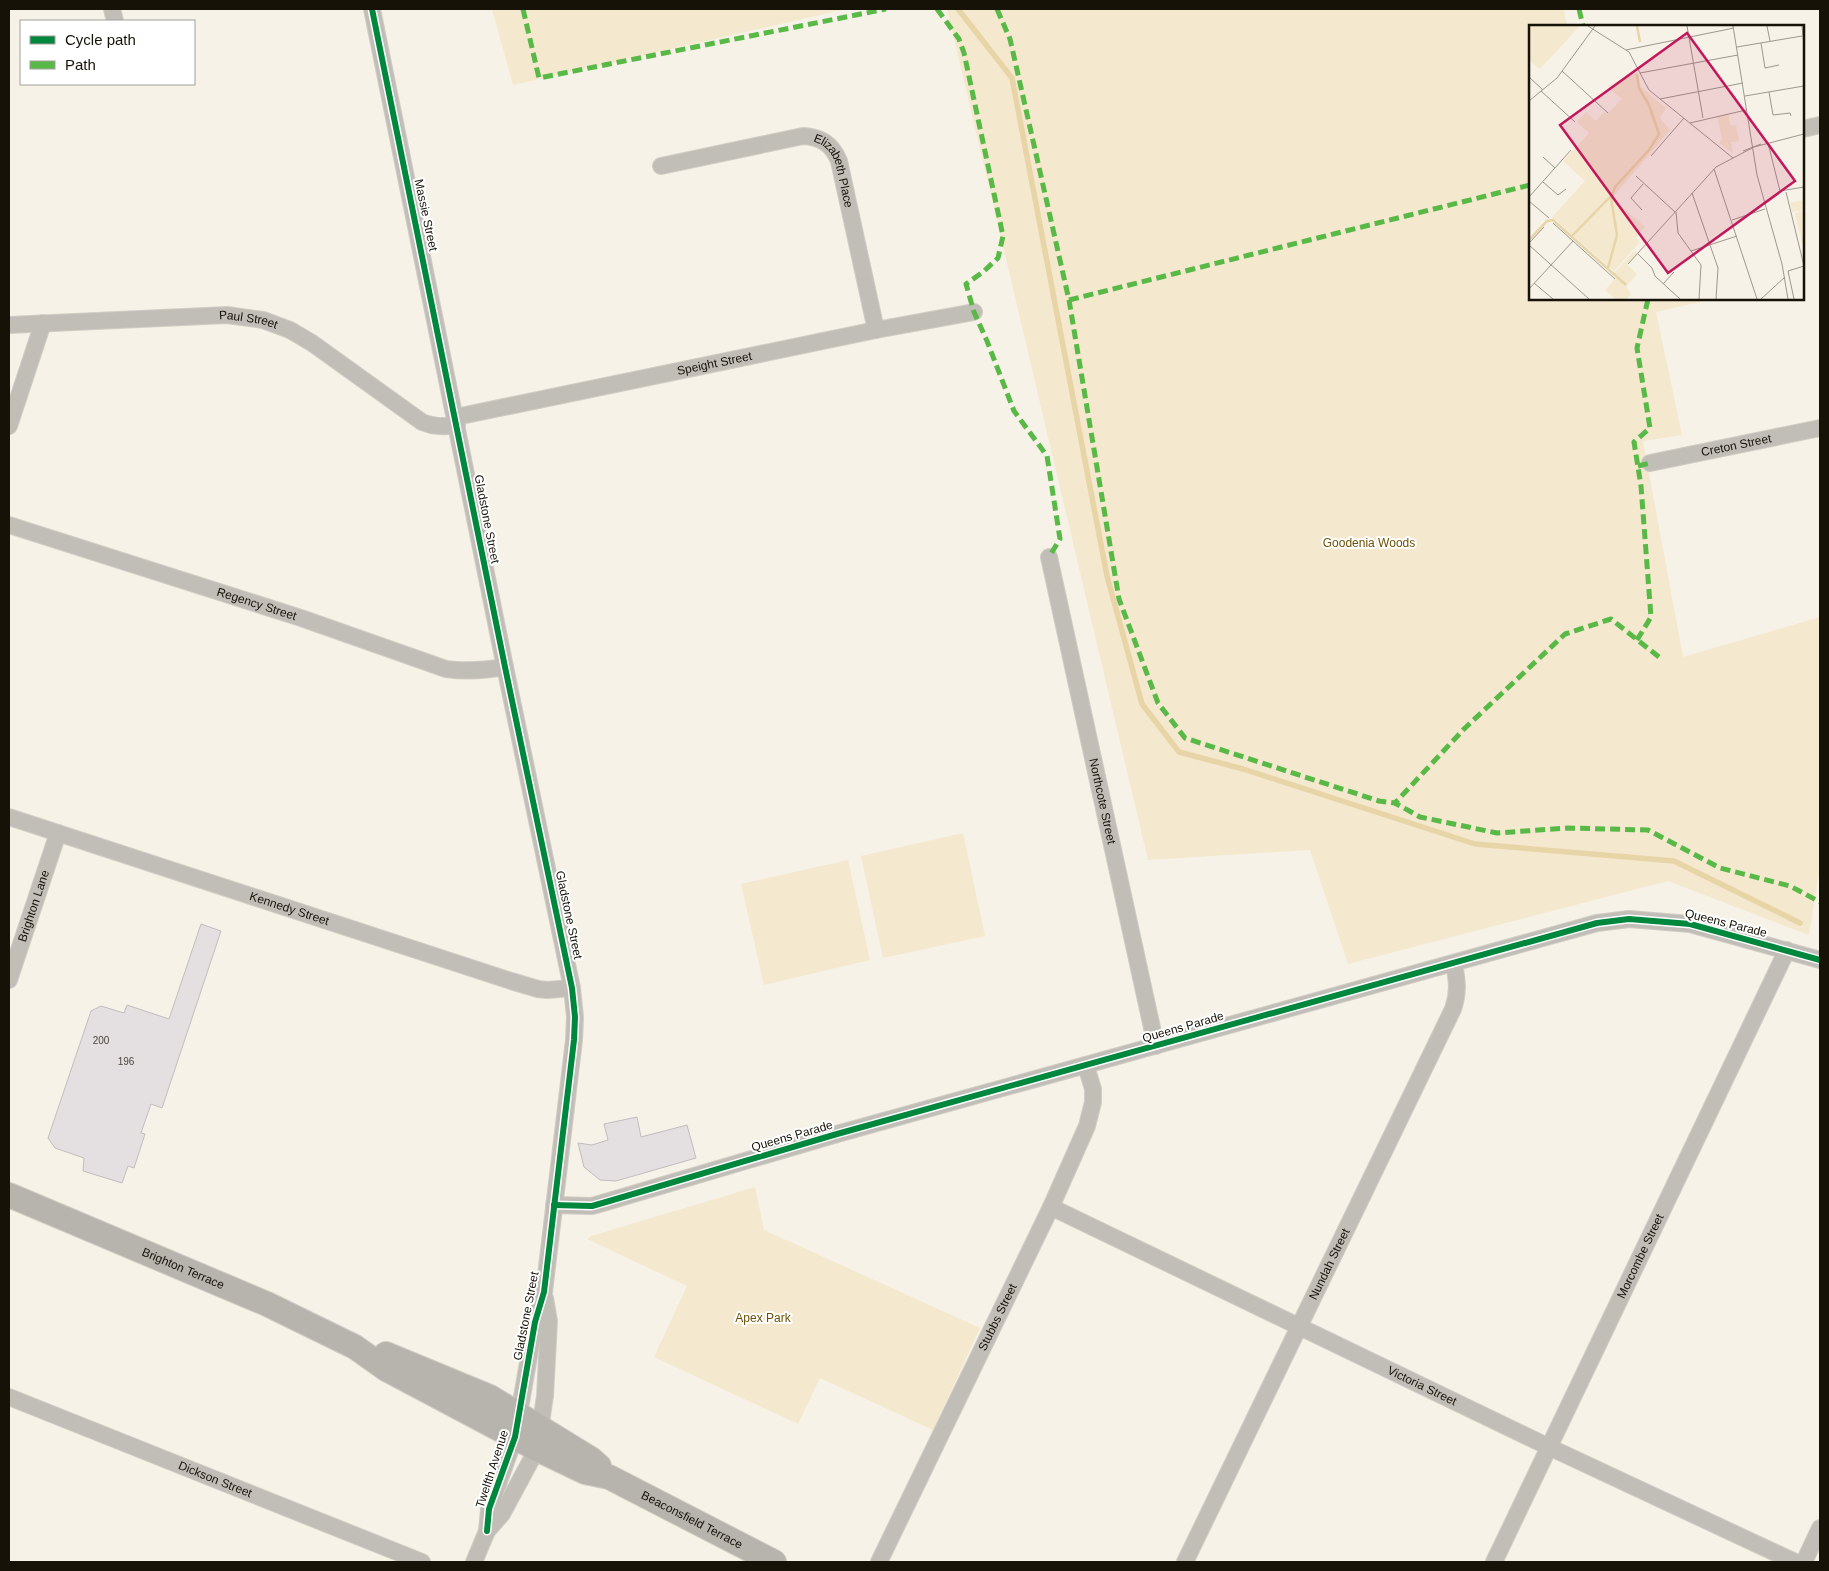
<svg xmlns="http://www.w3.org/2000/svg" width="1829" height="1571" font-family="Arial,sans-serif">
<style>
.green{fill:#f4e8ce}
.lines{fill:none;stroke-linecap:round;stroke-linejoin:round}
.stream{stroke:#e8d5a7;stroke-width:5.5}
.building{fill:#e4dfe0;stroke:#c2bdbe}
.street-casing{stroke:#d1cdc5;stroke-width:18}
.secondary-casing{stroke:#d1cdc5;stroke-width:26}
.street{stroke:#c1beb8;stroke-width:16}
.secondary{stroke:#b6b4ad;stroke-width:24}
.quiet{stroke:#58b947;stroke-width:5;stroke-dasharray:10 5;stroke-linecap:butt}
.cycleway-casing{stroke:#fff;stroke-width:9}
.cycleway{stroke:#00873e;stroke-width:6}
.labels{text-anchor:middle;stroke-width:4;stroke-linejoin:round;paint-order:stroke}
.number-label{font-size:10px;fill:#4a453d}
.street-label{font-size:12px;fill:#171207;stroke:#fff}
.park-label{font-size:12px;fill:#6b5204;stroke:#fff}
.inset-river{fill:none;stroke:#e8d5a7;stroke-width:2.5}
.inset-road{fill:none;stroke:#9d988d;stroke-width:1}
.view{fill:#c2185b;fill-opacity:0.15;stroke:#c2185b;stroke-width:2.5}
.inset-edge{fill:none;stroke:#171207;stroke-width:2.5}
</style>
<rect width="100%" height="100%" fill="#f7f2e7"/>
<g class="green">
<polygon points="492,9 846,9 513,85"/>
<polygon points="947,9 1564,9 1567,26 1530,26 1530,299 1713,299 1656,312 1682,435 1643,441 1683,657 1820,617 1820,868 1809,935 1668,881 1348,964 1310,850 1148,860"/>
<polygon points="963,833 985,936 883,958 861,856"/>
<polygon points="848,860 870,960 764,985 741,884"/>
<polygon points="755,1187 764,1230 980,1328 933,1430 820,1378 798,1424 654,1357 687,1286 587,1239 591,1236"/>
</g>
<g class="lines">
<polyline class="stream" points="958,9 1012,78 1107,576 1142,704 1179,752 1243,769 1475,844 1674,861 1800,923"/>
</g>
<g class="building">
<polygon points="201,924 221,931 162,1108 151,1104 141,1133 145,1134 134,1168 128,1166 122,1183 83,1171 84,1158 55,1148 48,1138 91,1011 101,1006 124,1013 127,1005 169,1019"/>
<polygon points="637,1117 641,1137 687,1125 696,1158 616,1181 600,1180 584,1167 578,1143 592,1145 608,1140 604,1124"/>
</g>
<g class="lines">
<g class="street-casing">
<g id="street">
<polyline points="112,9 115,21"/>
<polyline points="372,9 505,667 572,988 575,1017 574,1040 544,1292 535,1322 515,1437 489,1509 487,1531"/>
<polyline points="1803,129 1820,125"/>
<path id="s1" d="M 661,166 L 803,136 C 821,137 832,144 839,161 L 876,330"/>
<path id="s2" d="M 9,325 L 227,315 L 263,320 L 290,330 L 312,343 L 422,422 C 434,427 444,427 457,425"/>
<path id="s3" d="M 456,417 L 876,330 L 974,312"/>
<polyline points="9,426 43,323"/>
<path id="s4" d="M 1650,463 L 1820,428"/>
<path id="s5" d="M 9,525 L 301,618 L 446,669 C 467,672 485,670 505,667"/>
<path id="s6" d="M 1049,557 L 1156,1046"/>
<path id="s7" d="M 9,817 L 511,981 L 538,989 L 547,990 L 572,988"/>
<path id="s8" d="M 9,980 L 58,833"/>
<polyline points="554,1205 592,1206 606,1202 837,1134 1597,923 1629,919 1690,924 1820,960"/>
<path id="s9" d="M 1051,1207 L 1549,1447 L 1795,1562"/>
<path id="s10" d="M 9,1397 L 422,1562"/>
<polyline points="474,1562 487,1531 502,1514 537,1449 545,1396 549,1321 545,1298"/>
<path id="s11" d="M 879,1562 L 1051,1207 L 1087,1126 L 1093,1102 L 1093,1089 L 1086,1066"/>
<path id="s12" d="M 1185,1562 L 1453,1009 C 1459,992 1457,980 1454,963"/>
<path id="s13" d="M 1494,1562 L 1787,950"/>
<polyline points="1804,1562 1820,1528"/>
</g>
</g>
<g class="secondary-casing">
<g id="secondary">
<path id="s14" d="M 9,1195 L 267,1304 L 355,1347 L 386,1369 L 537,1449 L 585,1472 L 609,1477 L 774,1562"/>
<polyline points="386,1354 490,1397 591,1459 599,1466"/>
</g>
</g>
<use href="#street" class="street"/>
<use href="#secondary" class="secondary"/>
<g class="quiet">
<polyline points="523,9 539,78 886,9"/>
<polyline points="937,9 959,39 964,53 1003,236 998,258 983,272 966,284 974,312 987,341 1014,411 1047,456 1060,539 1049,557"/>
<polyline points="997,9 1010,39 1069,300 1119,599 1158,703 1185,738 1379,801 1395,803"/>
<polyline points="1579,9 1583,26"/>
<polyline points="1069,300 1530,185"/>
<polyline points="1638,466 1650,463"/>
<polyline points="1637,640 1651,617 1641,486 1634,442 1650,428 1637,348 1648,299"/>
<polyline points="1659,657 1611,619 1565,634 1464,729 1395,803 1420,817 1497,833 1568,828 1648,830 1720,868 1790,886 1820,902"/>
</g>
<g class="cycleway-casing">
<g id="cycleway">
<polyline points="372,9 505,667 572,988 575,1017 574,1040 544,1292 535,1322 515,1437 489,1509 487,1531"/>
<polyline points="554,1205 592,1206 606,1202 837,1134 1597,923 1629,919 1690,924 1820,960"/>
</g>
</g>
<use href="#cycleway" class="cycleway"/>
</g>
<g class="labels">
<g class="number-label">
<text x="101" y="1044">200</text>
<text x="126" y="1065">196</text>
</g>
<g class="street-label">
<text dy="4" stroke="none"><textPath href="#s1" startOffset="198">Elizabeth Place</textPath></text>
<text transform="translate(426 215) rotate(78)" y="4">Massie Street</text>
<text dy="4" stroke="none"><textPath href="#s2" startOffset="240">Paul Street</textPath></text>
<text dy="4" stroke="none"><textPath href="#s3" startOffset="264">Speight Street</textPath></text>
<text dy="4" stroke="none"><textPath href="#s4" startOffset="88">Creton Street</textPath></text>
<text transform="translate(487 519) rotate(79)" y="4">Gladstone Street</text>
<text dy="4" stroke="none"><textPath href="#s5" startOffset="260">Regency Street</textPath></text>
<text dy="4" stroke="none"><textPath href="#s6" startOffset="250">Northcote Street</textPath></text>
<text dy="4" stroke="none"><textPath href="#s8" startOffset="78">Brighton Lane</textPath></text>
<text dy="4" stroke="none"><textPath href="#s7" startOffset="295">Kennedy Street</textPath></text>
<text transform="translate(569 915) rotate(78)" y="4">Gladstone Street</text>
<text transform="translate(1726 923) rotate(14)" y="4">Queens Parade</text>
<text transform="translate(1183 1027) rotate(-16)" y="4">Queens Parade</text>
<text transform="translate(792 1136) rotate(-16)" y="4">Queens Parade</text>
<text dy="4" stroke="none"><textPath href="#s13" startOffset="339">Morcombe Street</textPath></text>
<text dy="4" stroke="none"><textPath href="#s12" startOffset="331">Nundah Street</textPath></text>
<text dy="4" stroke="none"><textPath href="#s14" startOffset="189">Brighton Terrace</textPath></text>
<text transform="translate(526 1316) rotate(-79)" y="4">Gladstone Street</text>
<text dy="4" stroke="none"><textPath href="#s11" startOffset="272">Stubbs Street</textPath></text>
<text dy="4" stroke="none"><textPath href="#s9" startOffset="412">Victoria Street</textPath></text>
<text transform="translate(492 1469) rotate(-72)" y="4">Twelfth Avenue</text>
<text dy="4" stroke="none"><textPath href="#s10" startOffset="222">Dickson Street</textPath></text>
<text dy="4" stroke="none"><textPath href="#s14" startOffset="758">Beaconsfield Terrace</textPath></text>
</g>
<g class="park-label">
<text x="1369" y="547">Goodenia Woods</text>
<text x="763" y="1322">Apex Park</text>
</g>
</g>
<g transform="translate(1529 25)">
<rect width="275" height="275" fill="#f7f2e7"/>
<path d="M 0,1 L 51,1 L 11,44 L 0,35 ZM 108,47 L 112,62 L 137,83 L 131,93 L 141,105 L 83,173 L 116,202 L 107,213 L 111,217 L 85,246 L 23,192 L 56,156 L 34,136 L 60,108 L 48,97 L 57,87 L 67,96 L 75,87 L 78,89 L 93,74 L 78,62 ZM 199,89 L 202,101 L 207,100 L 210,116 L 202,117 L 204,128 L 190,118 L 193,114 L 188,91 ZM 275,175 L 275,185 L 263,187 L 261,178 ZM 275,186 L 275,218 L 273,219 L 266,188 ZM 105,226 L 108,228 L 98,240 L 108,249 L 97,261 L 102,269 L 98,274 L 86,274 L 76,265 L 87,253 L 84,249 Z" fill="#f4e8ce"/>
<path class="inset-river" d="M 108,1 L 111,17M 43,211 L 82,171M 0,215 L 18,196 L 24,195 L 97,260M 79,243 L 88,210 L 82,173 L 86,162 L 120,125 L 130,109 L 120,80 L 110,63 L 108,49"/>
<path class="inset-road" d="M 59,1 L 100,27 L 120,65 L 204,133M 158,1 L 174,93M 204,1 L 228,150 L 253,239 L 259,274M 238,1 L 241,16M 273,1 L 275,21M 232,18 L 236,43 L 250,40M 208,22 L 273,11M 97,25 L 205,3M 33,46 L 79,88M 111,48 L 209,30M 0,52 L 14,65M 12,66 L 46,97M 240,67 L 244,90 L 261,88 L 262,91M 216,71 L 275,61M 131,74 L 214,58M 0,76 L 28,53 L 66,1M 161,98 L 217,85M 239,118 L 251,166 L 275,162M 214,126 L 232,119M 122,131 L 155,93M 14,132 L 26,143M 185,144 L 228,274M 107,151 L 146,187M 14,157 L 29,170 L 37,164M 257,167 L 275,241M 163,168 L 189,243 L 187,274M 0,172 L 42,125M 0,176 L 20,193M 113,185 L 102,173 L 114,159M 147,187 L 149,208 L 172,240 L 170,274M 203,195 L 236,184M 24,198 L 86,254M 0,218 L 15,202M 0,220 L 60,274M 162,226 L 208,211M 109,229 L 123,243 L 126,251 L 151,274M 99,239 L 187,142 L 225,122 L 275,109M 259,246 L 265,274M 259,246 L 275,241M 5,258 L 24,274M 134,259 L 145,247M 0,264 L 44,216M 232,274 L 256,252"/>
<path class="view" d="M 158,8 L 266,156 L 139,248 L 31,100 Z"/>
<rect width="275" height="275" class="inset-edge"/>
</g>
<rect width="1829" height="1571" fill="none" stroke="#171207" stroke-width="20"/>
<rect x="20" y="20" width="175" height="65" fill="#ffffff" stroke="#a2a09c"/>
<rect x="30" y="36" width="25" height="8" fill="#00873e" stroke="#a2a09c"/>
<text x="65" y="45" font-size="15" fill="#171207">Cycle path</text>
<rect x="30" y="61" width="25" height="8" fill="#58b947" stroke="#a2a09c"/>
<text x="65" y="70" font-size="15" fill="#171207">Path</text>
</svg>
